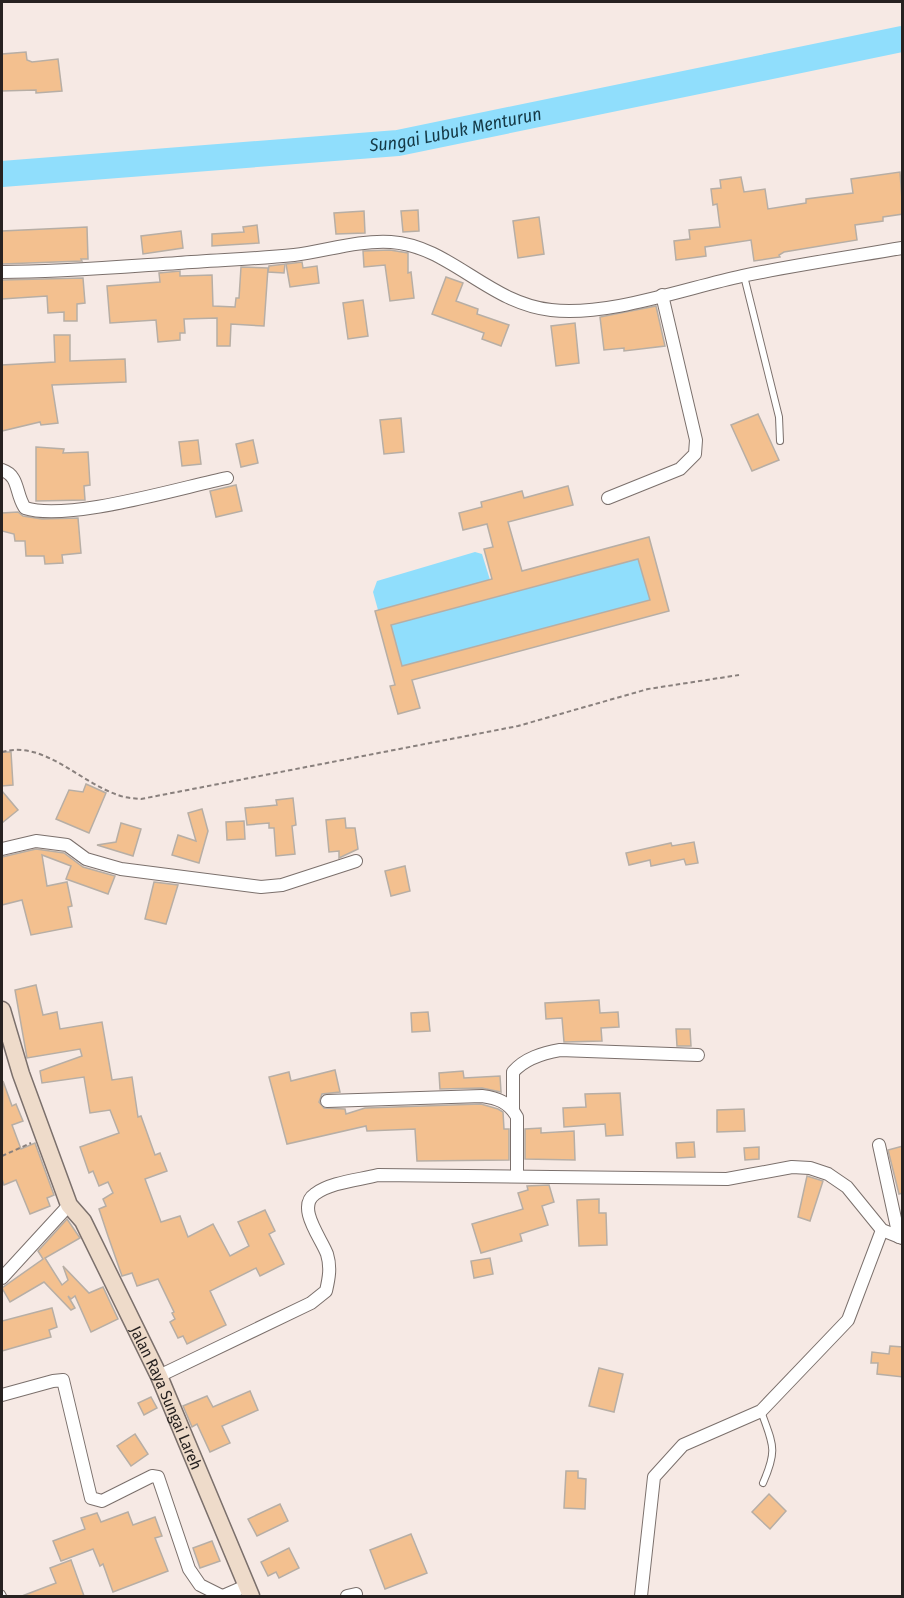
<svg xmlns="http://www.w3.org/2000/svg" width="904" height="1598" font-family="'Fira Sans Condensed',sans-serif">
<style>
.water{fill:#90defc}
.lines{fill:none;stroke-linecap:round;stroke-linejoin:round}
.river{stroke:#90defc;stroke-width:26}
.building{fill:#f3c08f;stroke:#b7aea5;stroke-width:1.5;fill-rule:evenodd}
.lane-casing{stroke:#7b706c;stroke-width:8}
.street-casing{stroke:#7b706c;stroke-width:14}
.secondary-casing{stroke:#7b706c;stroke-width:19}
.path{stroke:#89807d;stroke-width:2;stroke-dasharray:4.5 3;stroke-linecap:butt}
.lane{stroke:#fff;stroke-width:6}
.street{stroke:#fff;stroke-width:12}
.secondary{stroke:#eedbca;stroke-width:16}
.labels{text-anchor:middle;stroke-width:6;stroke-linejoin:round;paint-order:stroke}
.street-label{font-size:16px;fill:#272221;stroke:#fff}
.water-label{font-size:18px;font-style:italic;fill:#143845;stroke:#fff}
</style>
<rect width="100%" height="100%" fill="#f6e9e4"/>
<polygon class="water" points="475,552 482,554 491,583 636,554 653,602 406,670 393,664 373,592 377,581"/>
<g class="lines">
<path class="river" id="s1" d="M 2,174 L 398,143 L 902,39"/>
</g>
<g class="building">
<polygon points="26,52 27,60 32,62 58,59 62,91 36,93 36,90 2,91 2,54"/>
<polygon points="900,172 903,214 883,217 883,221 855,225 857,240 784,252 779,255 780,257 754,261 751,240 705,247 706,256 676,260 674,241 690,239 689,230 720,227 717,204 713,205 711,189 721,188 720,180 741,177 744,192 765,189 768,209 806,203 806,199 853,193 851,179"/>
<polygon points="418,210 419,231 403,232 401,211"/>
<polygon points="364,211 365,233 336,234 334,213"/>
<polygon points="539,217 544,254 518,258 513,221"/>
<polygon points="257,225 259,243 212,246 212,234 244,232 243,227"/>
<polygon points="87,227 88,259 81,259 82,261 2,264 2,231"/>
<polygon points="181,231 183,248 143,254 141,236"/>
<polygon points="390,250 408,253 408,273 411,272 414,298 390,301 385,265 364,267 363,251"/>
<polygon points="302,262 303,268 317,266 319,283 290,287 286,264"/>
<polygon points="285,264 284,273 268,272 269,266"/>
<polygon points="241,267 268,268 264,326 231,324 230,346 217,346 217,318 184,319 185,333 180,333 180,340 158,342 156,320 110,323 107,286 160,282 159,273 180,271 180,276 212,275 213,306 235,307 236,298 239,298"/>
<polygon points="446,277 463,283 456,301 478,309 477,314 509,325 501,346 482,339 484,333 432,314"/>
<polygon points="83,278 85,303 77,304 77,321 64,321 64,312 48,313 47,296 2,299 2,280"/>
<polygon points="363,300 368,336 348,339 343,303"/>
<polygon points="656,306 665,346 624,351 624,348 604,350 600,317"/>
<polygon points="575,323 579,363 556,366 551,326"/>
<polygon points="54,335 70,335 70,361 125,359 126,382 52,385 58,423 41,425 40,422 2,431 2,365 55,362"/>
<polygon points="758,414 779,460 752,471 731,425"/>
<polygon points="401,418 404,452 384,454 380,420"/>
<polygon points="198,440 201,464 182,466 179,442"/>
<polygon points="253,440 258,463 241,467 236,444"/>
<polygon points="36,447 64,449 63,453 88,452 90,485 84,486 85,500 36,501"/>
<polygon points="236,485 242,511 216,517 210,491"/>
<path d="M 568,486 L 573,505 L 508,522 L 522,571 L 649,537 L 669,611 L 412,680 L 420,708 L 398,714 L 390,686 L 395,685 L 375,611 L 492,579 L 484,549 L 493,547 L 487,524 L 463,530 L 459,513 L 482,507 L 481,502 L 522,491 L 524,498 ZM 638,559 L 650,600 L 402,666 L 391,625 Z"/>
<polygon points="18,512 23,516 42,519 78,518 81,553 62,555 63,563 45,564 44,556 26,556 25,541 15,541 14,534 2,531 2,513"/>
<polygon points="2,752 11,752 13,785 2,786"/>
<polygon points="86,784 106,793 89,833 56,819 69,790 83,792"/>
<polygon points="2,791 18,810 2,823"/>
<polygon points="293,798 296,825 292,826 295,854 276,856 274,828 269,828 269,823 247,825 245,808 277,805 276,800"/>
<polygon points="202,809 208,831 199,863 172,855 178,835 196,841 188,813"/>
<polygon points="345,818 346,828 355,828 358,849 339,858 339,851 329,852 326,820"/>
<polygon points="244,821 245,839 227,840 226,822"/>
<polygon points="121,823 141,829 133,856 97,845 116,842"/>
<polygon points="694,842 698,863 686,865 684,859 651,866 650,860 629,865 626,853 671,843 672,846"/>
<polygon points="36,849 64,853 83,867 115,876 108,894 66,879 71,866 42,855 47,886 67,882 72,906 68,907 72,927 31,935 22,900 2,905 2,857"/>
<polygon points="405,866 410,891 391,896 385,871"/>
<polygon points="154,882 178,885 166,924 145,919"/>
<polygon points="36,985 43,1015 57,1012 60,1029 102,1022 112,1080 132,1077 138,1117 141,1116 155,1155 160,1153 167,1171 145,1179 161,1222 180,1216 188,1237 213,1224 230,1256 249,1246 238,1222 265,1210 275,1231 269,1234 284,1264 260,1276 256,1268 210,1291 226,1325 187,1344 183,1336 178,1338 170,1322 175,1319 172,1313 174,1312 158,1279 137,1286 132,1273 122,1276 108,1236 99,1209 106,1206 103,1199 113,1193 108,1182 99,1186 93,1171 89,1173 80,1147 119,1133 110,1110 90,1113 84,1077 42,1083 40,1071 82,1056 80,1049 27,1058 15,990"/>
<polygon points="599,1000 600,1013 618,1012 619,1027 601,1028 602,1041 564,1042 562,1018 546,1019 545,1003"/>
<polygon points="428,1012 430,1031 412,1032 411,1013"/>
<polygon points="676,1029 690,1029 691,1046 677,1046"/>
<polygon points="335,1070 340,1092 322,1094 319,1102 324,1108 345,1109 346,1114 365,1108 481,1104 498,1109 503,1112 504,1129 509,1129 509,1160 417,1161 415,1129 367,1131 366,1126 287,1144 269,1077 289,1072 291,1081"/>
<polygon points="463,1071 464,1078 500,1076 501,1092 482,1088 440,1089 439,1073"/>
<polygon points="3,1081 12,1106 16,1104 23,1121 12,1125 21,1149 35,1143 54,1195 47,1198 50,1206 30,1214 16,1180 4,1185 2,1179"/>
<polygon points="620,1093 623,1135 606,1136 605,1124 564,1127 563,1108 586,1107 585,1094"/>
<polygon points="744,1109 745,1131 717,1132 717,1110"/>
<polygon points="541,1128 541,1133 574,1131 575,1160 525,1159 525,1129"/>
<polygon points="694,1142 695,1157 677,1158 676,1143"/>
<polygon points="903,1146 903,1193 899,1194 888,1150"/>
<polygon points="759,1147 759,1159 745,1160 744,1148"/>
<polygon points="807,1176 823,1181 810,1221 798,1217"/>
<polygon points="549,1185 554,1202 542,1206 548,1225 520,1234 522,1241 481,1253 472,1224 523,1209 518,1193 528,1190 527,1186"/>
<polygon points="599,1199 599,1213 606,1213 607,1245 579,1246 577,1200"/>
<polygon points="67,1219 80,1238 45,1258 62,1285 68,1280 63,1266 89,1293 103,1287 118,1319 91,1332 75,1296 71,1299 68,1296 75,1308 71,1310 44,1282 10,1302 2,1288 43,1259 38,1251"/>
<polygon points="490,1258 493,1274 474,1278 471,1261"/>
<polygon points="52,1308 57,1327 49,1330 51,1337 2,1351 2,1321"/>
<polygon points="890,1346 903,1347 903,1377 877,1374 878,1363 871,1363 872,1352 889,1354"/>
<polygon points="599,1368 623,1374 614,1412 589,1406"/>
<polygon points="250,1391 258,1410 222,1426 230,1443 210,1452 197,1424 192,1427 183,1406 207,1396 213,1407"/>
<polygon points="151,1397 157,1408 144,1415 138,1403"/>
<polygon points="135,1434 148,1454 131,1466 117,1446"/>
<polygon points="566,1471 578,1471 578,1478 586,1479 585,1509 564,1508"/>
<polygon points="769,1494 786,1511 770,1529 752,1512"/>
<polygon points="280,1504 288,1521 257,1536 248,1519"/>
<polygon points="128,1512 133,1525 155,1517 162,1536 155,1538 168,1571 113,1592 103,1564 100,1566 93,1549 61,1561 53,1541 85,1529 81,1518 97,1513 101,1522"/>
<polygon points="411,1534 427,1573 385,1589 370,1550"/>
<polygon points="212,1541 220,1561 200,1568 193,1548"/>
<polygon points="289,1548 299,1568 279,1578 276,1572 268,1576 261,1562"/>
<polygon points="71,1560 84,1596 22,1596 56,1583 50,1568"/>
</g>
<g class="lines">
<g class="lane-casing">
<g id="lane">
<polyline points="744,276 779,417 780,441"/>
<path d="M 761,1411 C 773,1445 778,1449 763,1483"/>
<polyline points="2,1594 3,1596"/>
</g>
</g>
<g class="street-casing">
<g id="street">
<path d="M 2,272 C 60,272 119,267 178,263 C 216,260 256,259 294,255 C 326,251 358,240 391,242 C 450,246 488,303 551,310 C 607,317 686,288 742,276 C 795,265 849,257 902,248"/>
<path d="M 2,470 C 20,476 15,494 25,508 C 67,522 179,488 227,478"/>
<polyline points="608,498 680,469 695,454 696,440 662,295"/>
<polyline points="2,849 36,841 67,845 86,859 121,869 261,887 282,885 356,861"/>
<path d="M 327,1101 L 482,1096 C 497,1098 509,1102 517,1117 L 517,1176"/>
<path d="M 513,1110 L 513,1072 C 525,1058 543,1053 560,1050 L 698,1055"/>
<polyline points="879,1145 899,1237"/>
<polyline points="2,1278 69,1205"/>
<path d="M 159,1376 L 311,1303 L 326,1291 C 329,1278 331,1267 327,1254 C 321,1238 296,1207 315,1194 C 331,1182 359,1180 378,1175 L 727,1179 L 792,1167 L 810,1168 L 828,1174 L 847,1187 L 882,1230 L 902,1238"/>
<polyline points="2,1395 53,1381 63,1380 91,1498 102,1501 152,1476 158,1477 189,1569 200,1585 222,1596"/>
<polyline points="223,1596 246,1586"/>
<polyline points="347,1596 356,1594"/>
<polyline points="641,1596 654,1477 683,1445 761,1411 848,1320 882,1230"/>
</g>
</g>
<g class="secondary-casing">
<g id="secondary">
<path id="s2" d="M 2,1010 L 21,1074 L 69,1205 L 83,1221 L 159,1376 L 251,1596"/>
</g>
</g>
<g class="path">
<path d="M 2,752 C 44,740 79,782 118,795 C 125,798 133,798 141,799 L 518,726 L 648,689 L 739,675"/>
<polyline points="2,1156 31,1143"/>
</g>
<use href="#lane" class="lane"/>
<use href="#street" class="street"/>
<use href="#secondary" class="secondary"/>
</g>
<g class="labels">
<g class="street-label">
<text dy="6" stroke="none"><textPath href="#s2" startOffset="423">Jalan Raya Sungai Lareh</textPath></text>
</g>
<g class="water-label">
<text dy="6" stroke="none"><textPath href="#s1" startOffset="456">Sungai Lubuk Menturun</textPath></text>
</g>
</g>
<rect width="904" height="1598" fill="none" stroke="#272221" stroke-width="6"/>
</svg>
